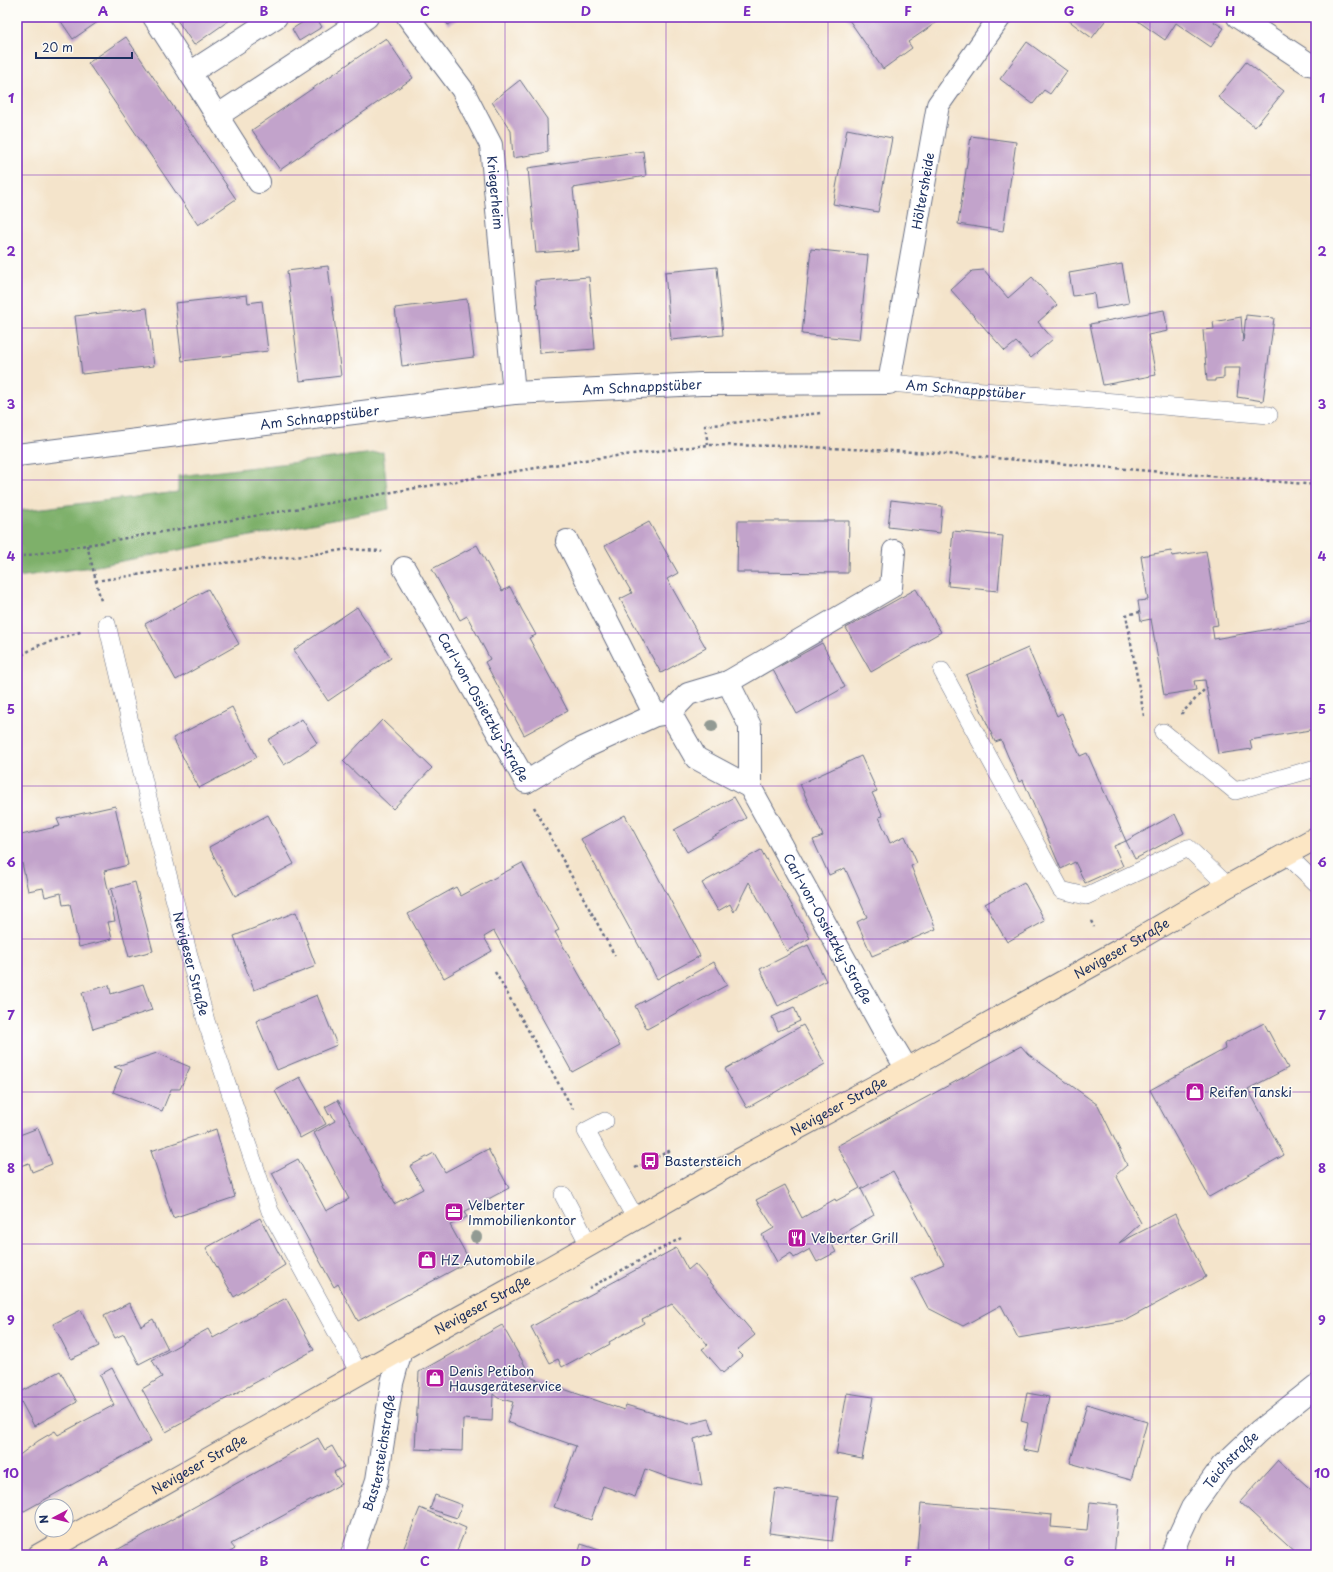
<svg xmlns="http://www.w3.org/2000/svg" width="1333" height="1572" font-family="'Playpen Sans',sans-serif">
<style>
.forest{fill:#7eb06a;stroke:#4c7064}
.building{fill:#c2a3cb}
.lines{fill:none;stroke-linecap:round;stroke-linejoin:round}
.service-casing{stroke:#676e84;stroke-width:18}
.minor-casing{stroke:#676e84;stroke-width:24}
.secondary-casing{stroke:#676e84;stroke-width:24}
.path{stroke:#676e84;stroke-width:2.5;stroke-dasharray:3 3;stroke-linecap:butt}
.service{stroke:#fff;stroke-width:17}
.minor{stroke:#fff;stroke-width:22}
.secondary{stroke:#fce6c4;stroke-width:22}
.tree{fill:#929a93}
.grid{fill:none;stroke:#7b2cbf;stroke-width:1;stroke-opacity:0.55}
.labels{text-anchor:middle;stroke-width:3;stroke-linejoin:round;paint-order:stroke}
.street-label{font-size:13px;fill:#1b2f5e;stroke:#fdfcf7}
.poi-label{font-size:13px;fill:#1b2f5e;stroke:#fdfcf7;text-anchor:start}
.neatline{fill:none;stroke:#7b2cbf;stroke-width:1.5}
.grid-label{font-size:13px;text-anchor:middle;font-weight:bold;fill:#7b2cbf}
</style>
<rect width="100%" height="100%" fill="#fdfcf7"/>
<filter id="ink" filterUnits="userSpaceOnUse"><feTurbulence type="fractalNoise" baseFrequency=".025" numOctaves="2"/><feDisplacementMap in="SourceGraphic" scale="8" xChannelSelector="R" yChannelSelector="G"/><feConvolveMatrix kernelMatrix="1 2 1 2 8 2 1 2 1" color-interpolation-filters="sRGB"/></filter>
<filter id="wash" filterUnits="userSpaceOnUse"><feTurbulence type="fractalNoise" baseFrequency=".012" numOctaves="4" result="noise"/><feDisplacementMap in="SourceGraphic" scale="16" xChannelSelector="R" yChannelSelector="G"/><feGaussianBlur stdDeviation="0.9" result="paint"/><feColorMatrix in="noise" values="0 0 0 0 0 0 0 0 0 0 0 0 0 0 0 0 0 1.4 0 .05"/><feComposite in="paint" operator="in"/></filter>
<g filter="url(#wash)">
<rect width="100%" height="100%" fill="#f4e4cb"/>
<polygon class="forest" points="383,452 389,509 92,567 17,577 17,511 178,492 178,476"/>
<g id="blocks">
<g class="building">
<polygon points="58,17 105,17 73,39"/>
<polygon points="175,17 234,17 194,45"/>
<polygon points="311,17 316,17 322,27 299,41 292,29"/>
<polygon points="443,17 461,17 448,25"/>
<polygon points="847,17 937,17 940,20 908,42 912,48 883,69"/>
<polygon points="1064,17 1108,17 1092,38"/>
<polygon points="1137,17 1215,17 1216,18 1214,22 1224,28 1211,47 1176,23 1165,40 1135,19"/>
<polygon points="126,37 236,199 198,225 88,63"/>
<polygon points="386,38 413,78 280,170 252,130"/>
<polygon points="1027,42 1067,71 1050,94 1044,90 1033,104 1000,79"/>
<polygon points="1246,62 1284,91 1255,127 1218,97"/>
<polygon points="520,80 547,119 548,152 513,158 511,131 492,102"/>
<polygon points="847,129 892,138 878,212 833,204"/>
<polygon points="971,136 1016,142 1003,231 958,224"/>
<polygon points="643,151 646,176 573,188 579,250 536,253 528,168"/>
<polygon points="811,249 868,255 859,340 802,334"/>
<polygon points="1122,264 1129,303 1096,309 1094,293 1073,296 1069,273"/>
<polygon points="328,266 341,376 300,381 287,271"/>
<polygon points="717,267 723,335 671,340 665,272"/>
<polygon points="984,270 1008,298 1032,277 1057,305 1038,322 1053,339 1031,358 1016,342 1005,351 951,290 972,271"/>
<polygon points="589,277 595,349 540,353 535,281"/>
<polygon points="247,295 248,303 262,301 268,351 182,361 175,303"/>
<polygon points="467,299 474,357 402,366 395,308"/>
<polygon points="147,308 154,366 82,374 75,316"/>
<polygon points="1164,310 1168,331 1148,335 1156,375 1103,385 1090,324"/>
<polygon points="1246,315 1274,318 1263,401 1237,397 1240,368 1224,368 1224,378 1215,379 1215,381 1207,381 1203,330 1214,329 1213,322 1241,317 1243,342"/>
<polygon points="17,365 23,410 17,411"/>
<polygon points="891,500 942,506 940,533 888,527"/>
<polygon points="738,521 849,521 848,573 737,572"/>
<polygon points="649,522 678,573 667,579 706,648 661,673 620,599 632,593 605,546"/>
<polygon points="953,531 1003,536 998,591 948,586"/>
<polygon points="477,545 502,591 510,587 522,610 536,635 529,638 568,711 524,735 485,662 490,659 467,616 460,620 432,569"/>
<polygon points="1171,551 1172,556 1206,551 1218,625 1212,626 1214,639 1316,621 1316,729 1250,740 1252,749 1218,754 1205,680 1194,681 1196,690 1164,695 1151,619 1141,621 1138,601 1148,600 1141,556"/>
<polygon points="208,589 239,644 176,680 145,624"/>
<polygon points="916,589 941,632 871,672 846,628"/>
<polygon points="357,607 391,658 328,701 294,650"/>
<polygon points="822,643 845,687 797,714 773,670"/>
<polygon points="1028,648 1057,716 1062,713 1080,756 1087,753 1126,841 1114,846 1123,866 1085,883 1075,862 1061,869 1023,780 1019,782 1001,740 995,742 966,675"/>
<polygon points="232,707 257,757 199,788 173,738"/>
<polygon points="302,719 317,743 284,765 268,740"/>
<polygon points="382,720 432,768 393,809 343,761"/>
<polygon points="861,756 877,791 872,793 883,816 879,817 890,843 905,836 917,863 911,866 936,929 872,956 857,922 867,917 845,868 829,875 813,840 823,836 800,784"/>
<polygon points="734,797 746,818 687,852 674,830"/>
<polygon points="115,806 128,865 104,871 115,921 108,922 112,939 79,947 70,904 63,905 61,893 45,897 43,888 28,891 22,863 17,864 17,836 60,826 57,819"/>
<polygon points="1175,814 1184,833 1135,859 1126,841"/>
<polygon points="268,815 294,864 235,896 209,847"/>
<polygon points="625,815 700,956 657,979 581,839"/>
<polygon points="761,850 810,938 787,951 749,882 734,912 730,904 718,911 702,883"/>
<polygon points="522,863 559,930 555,932 620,1046 572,1072 494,931 484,937 492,951 444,978 408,914 456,887 461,896"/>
<polygon points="135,882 153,951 129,957 111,889"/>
<polygon points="1024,882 1045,921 1007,942 985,904"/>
<polygon points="296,912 316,966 254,990 234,936"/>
<polygon points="808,945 826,981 778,1006 760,969"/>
<polygon points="714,962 727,985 647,1029 635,1006"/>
<polygon points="143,984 152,1010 93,1029 82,993 109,985 111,994"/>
<polygon points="317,995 337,1045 277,1070 256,1021"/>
<polygon points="794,1007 800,1021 778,1031 772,1017"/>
<polygon points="1264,1023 1288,1068 1248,1089 1284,1155 1209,1197 1150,1090 1225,1049 1224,1044"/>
<polygon points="803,1025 825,1064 747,1108 725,1069"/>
<polygon points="1021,1046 1028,1054 1098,1105 1127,1165 1116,1175 1141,1223 1119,1243 1175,1214 1206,1277 1126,1320 1018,1338 1001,1305 963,1326 928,1308 912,1278 944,1264 893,1171 861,1189 874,1215 830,1241 836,1252 817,1262 810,1249 794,1258 791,1253 777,1262 762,1235 774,1228 756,1200 785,1185 802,1218 835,1199 836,1201 860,1188 837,1146"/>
<polygon points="157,1053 190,1067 180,1089 171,1089 162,1111 113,1092 122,1070 114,1067"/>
<polygon points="300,1077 326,1124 300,1138 275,1091"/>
<polygon points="338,1100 394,1204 423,1189 410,1166 434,1153 445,1172 488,1149 509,1188 464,1212 467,1217 450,1225 470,1261 358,1321 338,1284 334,1287 272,1173 298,1159 326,1211 349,1199 314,1133 335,1121 331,1113 329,1115 325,1107"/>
<polygon points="38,1128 52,1164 32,1172 29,1163 17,1167 17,1136"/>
<polygon points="216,1129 235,1197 173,1218 151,1151"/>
<polygon points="260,1218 285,1265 234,1297 206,1248"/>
<polygon points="676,1248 688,1270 695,1264 755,1335 737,1350 743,1356 723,1373 702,1349 708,1345 672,1304 642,1319 644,1323 609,1342 610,1344 592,1354 590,1352 562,1367 558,1359 550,1363 531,1327"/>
<polygon points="286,1298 314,1350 166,1432 142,1389 162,1377 152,1360 208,1329 213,1338"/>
<polygon points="129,1303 141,1326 153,1319 168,1349 139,1364 124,1334 115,1338 104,1316"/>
<polygon points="81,1310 99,1346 71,1359 53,1324"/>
<polygon points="502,1325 532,1378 624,1410 626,1405 689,1424 709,1419 714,1433 694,1439 702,1486 670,1478 645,1469 635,1497 603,1486 591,1520 554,1507 576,1446 507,1422 513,1402 498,1398 493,1394 492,1421 463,1419 462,1451 415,1449 419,1372"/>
<polygon points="112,1368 151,1441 17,1515 17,1457 38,1441 55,1431 58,1435 114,1405 100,1375"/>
<polygon points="60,1371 77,1402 34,1426 17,1394"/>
<polygon points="847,1393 873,1397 862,1459 836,1454"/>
<polygon points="1027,1393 1049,1397 1038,1453 1023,1450 1028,1423 1021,1421"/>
<polygon points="1087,1404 1147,1422 1131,1480 1070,1463"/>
<polygon points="318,1438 325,1450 332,1446 344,1467 334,1472 341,1484 231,1544 235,1549 225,1555 108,1555"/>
<polygon points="1278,1460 1316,1494 1316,1555 1298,1555 1240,1502"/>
<polygon points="775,1489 838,1497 832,1541 769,1533"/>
<polygon points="435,1495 462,1505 457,1518 430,1509"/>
<polygon points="1090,1502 1119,1505 1114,1555 951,1555 951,1553 917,1550 921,1503 1052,1515 1051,1527 1087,1530"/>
<polygon points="420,1508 466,1528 455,1555 401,1555"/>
<polygon points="581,1544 608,1553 607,1555 578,1555"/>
</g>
</g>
</g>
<g filter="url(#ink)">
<use href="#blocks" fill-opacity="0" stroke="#676e84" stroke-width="1"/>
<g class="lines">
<g class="service-casing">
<g id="service">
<path id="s1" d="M 889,383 L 1269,415"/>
<path id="s2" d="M 107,624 L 146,790 L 206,1021 L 270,1211 L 359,1373"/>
<polyline points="942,671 1061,890 1086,896 1188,848 1228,886"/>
<polyline points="1163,732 1235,791 1316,768"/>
<polyline points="1286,854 1316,883"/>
<polyline points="605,1121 586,1131 636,1219"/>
<polyline points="563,1195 589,1245"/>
</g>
</g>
<g class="minor-casing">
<g id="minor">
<polyline points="154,17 190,73"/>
<polyline points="276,17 190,73 217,116 367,17"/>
<path id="s3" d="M 408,17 L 462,89 L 491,145 L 514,393"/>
<polyline points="1238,17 1309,64 1316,65"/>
<polyline points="217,116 259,182"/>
<path id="s4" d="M 17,455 L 514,393 L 701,384 L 889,383 L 938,105 L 1000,17"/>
<polyline points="567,541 655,715"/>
<path id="s5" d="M 404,568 L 526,782 L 581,749 L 655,715 L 670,713"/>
<polyline points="728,682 891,587 894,551"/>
<path id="s6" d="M 750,787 L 696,758 L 670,713 L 688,694 L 728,682 L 750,726 L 750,787 L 883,1029 L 907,1069"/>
<path id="s7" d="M 352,1555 L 377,1480 L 392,1383 L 401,1350"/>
<path id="s8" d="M 1172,1555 L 1178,1538 L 1192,1508 L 1222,1466 L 1259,1431 L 1316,1386"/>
</g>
</g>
<g class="secondary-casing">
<g id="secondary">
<path id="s9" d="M 39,1555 L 429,1334 L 551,1267 L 728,1166 L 907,1069 L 1118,951 L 1228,886 L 1316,838"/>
</g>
</g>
<g class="path">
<polyline points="708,445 705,426 821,413"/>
<polyline points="87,545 101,601"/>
<polyline points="17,557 474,478 591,459 708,445 788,446 935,453 1316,485"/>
<polyline points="95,581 211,564 302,556 349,549 380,551 382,552"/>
<polyline points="1140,612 1126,615 1144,716"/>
<polyline points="17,658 37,646 83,631"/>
<polyline points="1181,714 1207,687"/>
<polyline points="534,807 615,956"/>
<polyline points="1091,921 1094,927"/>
<polyline points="495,972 573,1109"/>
<polyline points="635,1168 671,1150"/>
<polyline points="589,1288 681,1238"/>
</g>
<use href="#service" class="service"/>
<use href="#minor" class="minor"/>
<use href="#secondary" class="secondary"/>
</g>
<g class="tree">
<circle cx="712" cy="726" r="6"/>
<circle cx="476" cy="1237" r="6"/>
</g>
</g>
<path class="grid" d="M 183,17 L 183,1555M 344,17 L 344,1555M 505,17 L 505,1555M 666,17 L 666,1555M 828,17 L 828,1555M 989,17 L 989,1555M 1150,17 L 1150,1555M 17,175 L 1316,175M 17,328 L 1316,328M 17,480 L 1316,480M 17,633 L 1316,633M 17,786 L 1316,786M 17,939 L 1316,939M 17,1092 L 1316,1092M 17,1244 L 1316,1244M 17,1397 L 1316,1397"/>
<defs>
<g id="shop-square" transform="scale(1)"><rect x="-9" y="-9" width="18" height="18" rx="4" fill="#b5179e" stroke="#fdfcf7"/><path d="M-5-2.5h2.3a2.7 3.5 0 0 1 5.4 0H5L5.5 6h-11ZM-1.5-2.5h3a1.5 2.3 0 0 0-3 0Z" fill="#fff"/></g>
<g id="bus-square" transform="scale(1)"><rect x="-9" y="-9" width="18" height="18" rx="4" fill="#b5179e" stroke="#fdfcf7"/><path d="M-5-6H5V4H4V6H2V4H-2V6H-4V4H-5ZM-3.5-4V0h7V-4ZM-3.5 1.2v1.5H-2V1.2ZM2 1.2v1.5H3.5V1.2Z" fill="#fff"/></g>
<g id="office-square" transform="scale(1)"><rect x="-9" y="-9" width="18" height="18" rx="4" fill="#b5179e" stroke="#fdfcf7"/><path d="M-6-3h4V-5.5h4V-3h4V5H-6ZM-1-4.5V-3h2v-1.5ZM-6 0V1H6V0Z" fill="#fff"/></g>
<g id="restaurant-square" transform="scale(1)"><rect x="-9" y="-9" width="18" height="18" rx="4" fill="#b5179e" stroke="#fdfcf7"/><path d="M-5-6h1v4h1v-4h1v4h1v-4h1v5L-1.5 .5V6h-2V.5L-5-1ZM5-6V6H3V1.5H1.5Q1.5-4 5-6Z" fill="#fff"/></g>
</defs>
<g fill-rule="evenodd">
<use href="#shop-square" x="1195" y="1092"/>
<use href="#bus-square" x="650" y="1161"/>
<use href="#office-square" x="454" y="1212"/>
<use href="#restaurant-square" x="797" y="1238"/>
<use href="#shop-square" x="427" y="1260"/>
<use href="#shop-square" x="435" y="1378"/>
</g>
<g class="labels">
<g class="street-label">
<text dy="5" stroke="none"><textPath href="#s4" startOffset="1071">Höltersheide</textPath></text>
<text dy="5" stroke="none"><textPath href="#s3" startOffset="201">Kriegerheim</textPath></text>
<text dy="5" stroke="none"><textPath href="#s4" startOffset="629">Am Schnappstüber</textPath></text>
<text dy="5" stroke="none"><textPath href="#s1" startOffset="77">Am Schnappstüber</textPath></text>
<text dy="5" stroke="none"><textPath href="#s4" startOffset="305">Am Schnappstüber</textPath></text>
<text dy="5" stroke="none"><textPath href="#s5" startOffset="160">Carl-von-Ossietzky-Straße</textPath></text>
<text dy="5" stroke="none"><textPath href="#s6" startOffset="453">Carl-von-Ossietzky-Straße</textPath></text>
<text dy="5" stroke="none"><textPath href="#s9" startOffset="1241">Nevigeser Straße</textPath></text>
<text dy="5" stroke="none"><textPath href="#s2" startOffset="350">Nevigeser Straße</textPath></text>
<text dy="5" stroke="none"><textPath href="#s9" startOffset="917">Nevigeser Straße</textPath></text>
<text dy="5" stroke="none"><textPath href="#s9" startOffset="509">Nevigeser Straße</textPath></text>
<text dy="5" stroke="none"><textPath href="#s7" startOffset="106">Bastersteichstraße</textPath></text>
<text dy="5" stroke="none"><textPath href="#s8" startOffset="113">Teichstraße</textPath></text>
<text dy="5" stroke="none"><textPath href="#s9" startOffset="184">Nevigeser Straße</textPath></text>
</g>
<g class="poi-label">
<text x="1209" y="1097">Reifen Tanski</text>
<text x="664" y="1166">Bastersteich</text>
<text x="468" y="1210">Velberter<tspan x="468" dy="15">Immobilienkontor</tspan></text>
<text x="811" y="1243">Velberter Grill</text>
<text x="441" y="1265">HZ Automobile</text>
<text x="449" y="1376">Denis Petibon<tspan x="449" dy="15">Hausgeräteservice</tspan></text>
</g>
</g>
<rect width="1333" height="1572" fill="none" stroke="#fdfcf7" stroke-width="44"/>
<g transform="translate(54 1518) rotate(263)"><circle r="19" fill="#fdfcf7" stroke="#a3aaba"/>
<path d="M0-3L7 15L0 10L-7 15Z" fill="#b5179e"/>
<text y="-6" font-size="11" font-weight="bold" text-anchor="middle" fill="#1b2f5e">N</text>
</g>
<path d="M36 52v6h96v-6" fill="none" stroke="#1b2f5e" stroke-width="2"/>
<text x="42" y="52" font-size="12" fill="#1b2f5e" stroke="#fdfcf7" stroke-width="3" paint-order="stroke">20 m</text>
<rect x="22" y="22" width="1289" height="1528" class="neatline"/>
<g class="grid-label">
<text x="103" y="16">A</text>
<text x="264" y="16">B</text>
<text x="425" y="16">C</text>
<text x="586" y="16">D</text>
<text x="747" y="16">E</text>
<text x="908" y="16">F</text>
<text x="1069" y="16">G</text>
<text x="1230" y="16">H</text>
<text x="11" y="103">1</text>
<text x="1322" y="103">1</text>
<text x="11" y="256">2</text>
<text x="1322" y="256">2</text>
<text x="11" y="409">3</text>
<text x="1322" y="409">3</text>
<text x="11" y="561">4</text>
<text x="1322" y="561">4</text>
<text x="11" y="714">5</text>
<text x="1322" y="714">5</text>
<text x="11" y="867">6</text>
<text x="1322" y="867">6</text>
<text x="11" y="1020">7</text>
<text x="1322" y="1020">7</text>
<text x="11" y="1173">8</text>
<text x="1322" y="1173">8</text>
<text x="11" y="1325">9</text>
<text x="1322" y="1325">9</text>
<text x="11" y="1478">10</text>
<text x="1322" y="1478">10</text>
<text x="103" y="1566">A</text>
<text x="264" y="1566">B</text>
<text x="425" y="1566">C</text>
<text x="586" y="1566">D</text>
<text x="747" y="1566">E</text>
<text x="908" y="1566">F</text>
<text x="1069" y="1566">G</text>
<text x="1230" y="1566">H</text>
</g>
</svg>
